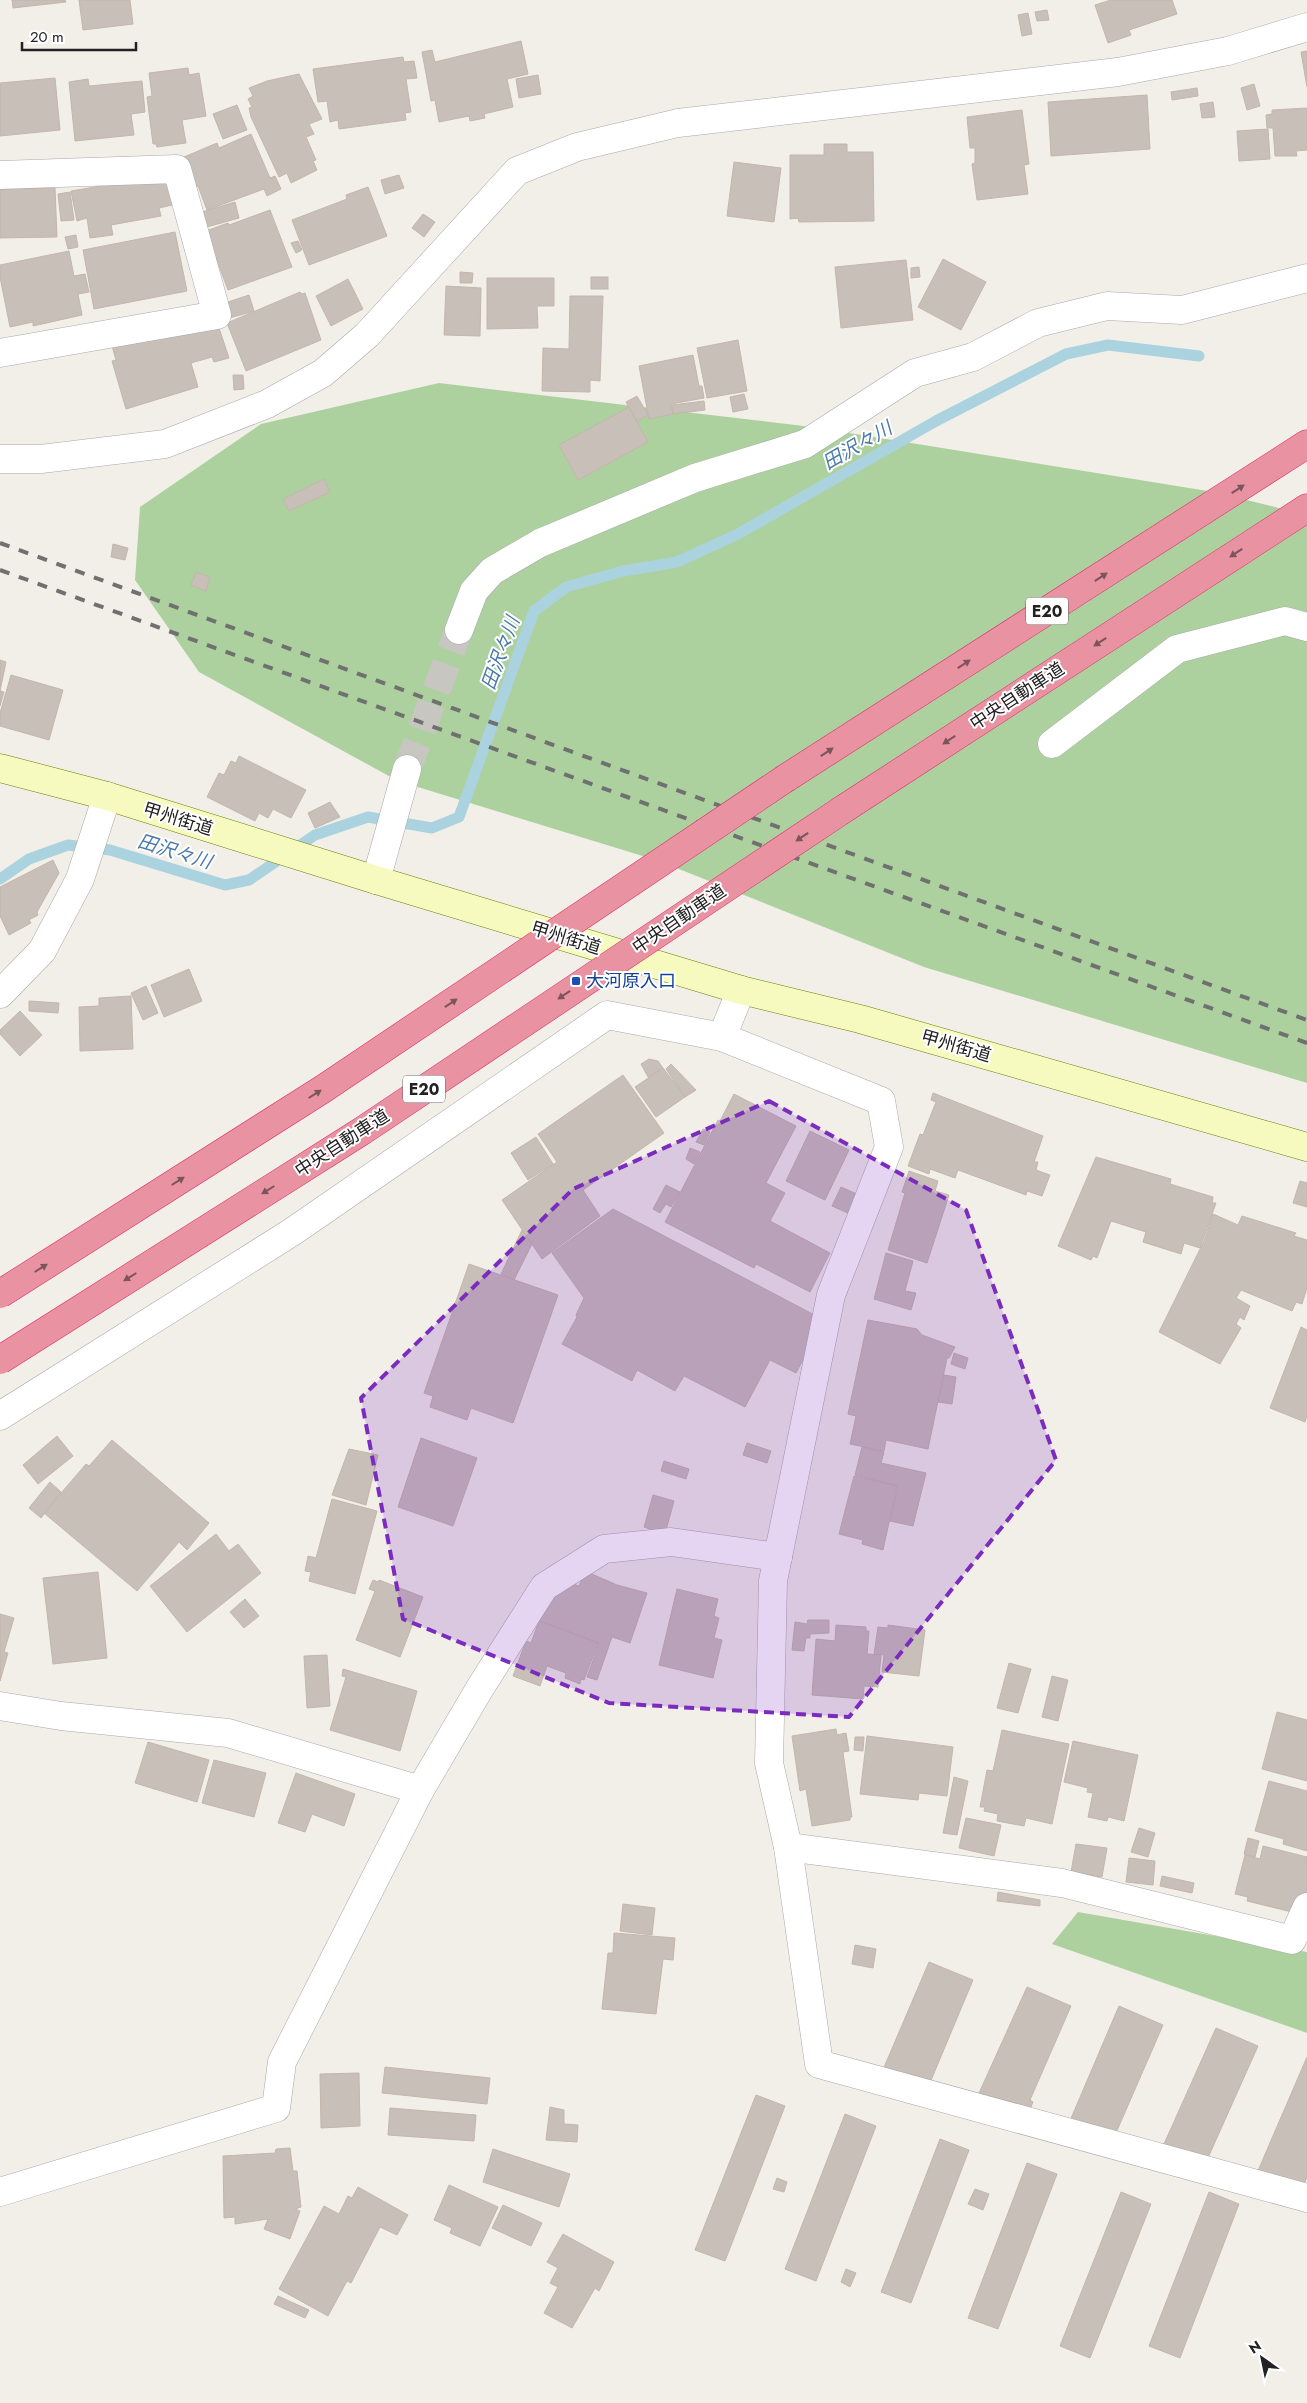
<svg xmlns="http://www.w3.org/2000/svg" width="1307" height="2403" font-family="Jost,'Noto Sans JP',sans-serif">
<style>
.forest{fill:#add19e}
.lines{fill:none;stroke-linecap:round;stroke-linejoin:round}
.stream{stroke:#aad3df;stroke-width:11}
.building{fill:#c7bfb8;stroke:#c4b6ab}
.minor-tunnel{stroke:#c8c6c1;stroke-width:28;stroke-dasharray:28 14;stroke-linecap:butt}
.minor-casing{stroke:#a9a9a9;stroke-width:29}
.secondary-casing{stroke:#707d05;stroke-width:29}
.motorway-casing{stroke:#dc2a67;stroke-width:29}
.minor{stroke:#fff;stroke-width:28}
.secondary{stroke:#f7fabf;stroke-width:28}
.motorway{stroke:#e892a2;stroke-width:28}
.rail{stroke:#707070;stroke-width:4;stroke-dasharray:10 10;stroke-linecap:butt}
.motorway-bridge-casing{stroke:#dc2a67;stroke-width:29;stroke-linecap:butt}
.motorway-bridge{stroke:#e892a2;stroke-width:28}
.oneway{fill:#7b545c}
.marked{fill:#7b2cbf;fill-opacity:0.2;stroke:#7b2cbf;stroke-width:4;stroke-dasharray:10 6;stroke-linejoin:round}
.transit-dot{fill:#1a4fb4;stroke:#fff;stroke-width:2}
.labels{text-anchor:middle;stroke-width:4;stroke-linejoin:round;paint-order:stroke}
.shield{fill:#fff;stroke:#646464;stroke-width:1}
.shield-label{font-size:16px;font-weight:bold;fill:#222}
.street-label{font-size:18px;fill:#222;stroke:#fff}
.transit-label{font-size:18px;fill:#164399;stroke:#fff;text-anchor:start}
.water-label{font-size:19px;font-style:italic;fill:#4a7aab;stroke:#fff}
</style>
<rect width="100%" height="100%" fill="#f2efe9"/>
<g class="forest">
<polygon points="439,383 812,427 1214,492 1307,515 1307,1083 924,967 659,861 398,781 199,672 135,580 140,507 261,424"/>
<polygon points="1078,1912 1307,1952 1307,2033 1052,1944"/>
</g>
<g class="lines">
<polyline class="stream" points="0,879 29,859 68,845 110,850 225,885 249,880 315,835 368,817 432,828 459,817 534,611 566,587 623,571 677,562 738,534 936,421 1066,354 1108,345 1199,356"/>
</g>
<g class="building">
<polygon points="12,0 65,0 66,2 13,8"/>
<polygon points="79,0 130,0 133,24 83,30"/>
<polygon points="1111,0 1172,0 1177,14 1129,30 1131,35 1108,43 1095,5"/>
<polygon points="1047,10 1049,20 1037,21 1035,12"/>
<polygon points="1028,13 1032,34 1022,36 1018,15"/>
<polygon points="521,41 528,74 507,79 513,107 484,114 485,118 470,121 469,116 439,122 435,100 431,101 422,52 432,50 435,62"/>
<polygon points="1307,51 1307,87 1301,52"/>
<polygon points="403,57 404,62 414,61 417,78 406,79 411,112 405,113 406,120 339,129 338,120 330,122 327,101 318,102 313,69"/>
<polygon points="188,68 189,75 199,73 206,116 182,120 186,143 157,147 156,144 153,144 147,97 152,96 149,73"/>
<polygon points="299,74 322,119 309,124 314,134 306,137 316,160 313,161 317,170 291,183 287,173 279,177 251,117 249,108 252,107 248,99 253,96 249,88 267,81"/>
<polygon points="538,75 541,94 519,98 516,79"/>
<polygon points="55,78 60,130 0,136 0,83"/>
<polygon points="88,79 89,86 142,81 145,112 131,114 134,135 75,141 69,82"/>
<polygon points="1254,84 1260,106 1247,110 1241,88"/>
<polygon points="1197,88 1198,96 1172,100 1171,92"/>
<polygon points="1147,95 1150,149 1051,156 1048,102"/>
<polygon points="1213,102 1215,117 1202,118 1200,104"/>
<polygon points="237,105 247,130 223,139 213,114"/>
<polygon points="1307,108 1307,150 1296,151 1297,156 1275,156 1273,128 1267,128 1266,115 1272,114 1272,110"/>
<polygon points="1022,110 1029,164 1024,165 1028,194 977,200 972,164 975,163 975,148 970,148 967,117"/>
<polygon points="1268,129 1270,159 1239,161 1237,131"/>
<polygon points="251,134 270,178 275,176 281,189 267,196 264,189 207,210 198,186 194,188 184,157 217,143 219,148"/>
<polygon points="824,144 847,144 847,152 873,152 874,221 799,222 798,218 790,219 790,155 824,155"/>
<polygon points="734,162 781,168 774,222 727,216"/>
<polygon points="399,175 404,188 385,194 381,180"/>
<polygon points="167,182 172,205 159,208 161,216 111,225 113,235 90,238 87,218 77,221 71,191 101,186 101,183"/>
<polygon points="368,187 387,236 309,265 292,220 347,199 346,195"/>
<polygon points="55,188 57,237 0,238 0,189"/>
<polygon points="70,192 74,220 61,221 58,194"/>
<polygon points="235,202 239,218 207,227 202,212"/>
<polygon points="270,210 292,267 228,290 206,231 228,223 229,225"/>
<polygon points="423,214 435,222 424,237 412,228"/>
<polygon points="175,232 187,291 94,309 83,250"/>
<polygon points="76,235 78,247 68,249 65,237"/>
<polygon points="298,241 302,250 296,253 291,243"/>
<polygon points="69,251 74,276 85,274 89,292 78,294 82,315 33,326 33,322 10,327 0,277 0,265"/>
<polygon points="943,259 986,282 961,330 918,307"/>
<polygon points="906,260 913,320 841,328 835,267"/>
<polygon points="919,267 920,277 911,278 911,268"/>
<polygon points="460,272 473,273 472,283 460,283"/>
<rect x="591" y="277" width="17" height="12"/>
<polygon points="487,278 554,278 554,306 537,306 538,328 487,329"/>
<polygon points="348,279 363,309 331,326 316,296"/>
<polygon points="446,286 481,288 480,336 444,335"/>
<polygon points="300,292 302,294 305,293 321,340 246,371 227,323"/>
<polygon points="249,295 254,311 226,319 222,304"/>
<polygon points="570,296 603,296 600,381 590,380 590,392 542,391 543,348 569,349"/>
<polygon points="218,325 229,358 214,362 212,357 191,363 198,387 126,409 112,361 116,360 112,346"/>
<polygon points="738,340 747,391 707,398 697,348"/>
<polygon points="693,355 699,386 702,386 704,398 671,404 673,414 649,419 639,366"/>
<polygon points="233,375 243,375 244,389 234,390"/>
<polygon points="744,394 748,409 733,412 730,397"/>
<polygon points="637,396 648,415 637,421 626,402"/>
<polygon points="704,401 705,410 673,414 672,405"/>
<polygon points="629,407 648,442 578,480 559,445"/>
<polygon points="324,479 330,492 289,511 283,499"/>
<polygon points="113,544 128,548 125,560 111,557"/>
<polygon points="196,572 210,577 206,591 191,585"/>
<polygon points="0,660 6,662 0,691 4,692 0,706"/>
<polygon points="11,675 63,690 49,740 0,726 0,713"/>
<polygon points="239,756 306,790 291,818 273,809 268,818 259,813 255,821 207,797 219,773 224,775 231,761 236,763"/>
<polygon points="330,802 340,817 315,828 308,813"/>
<polygon points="53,860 59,873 37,912 38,915 29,920 31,923 9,935 0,916 0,887"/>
<polygon points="189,969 202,1001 164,1017 151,985"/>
<polygon points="146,986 158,1013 143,1020 131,993"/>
<polygon points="131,996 133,1049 80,1051 79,1007 99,1006 99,998"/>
<polygon points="29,1001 59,1003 58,1013 29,1011"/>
<polygon points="20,1011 42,1035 20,1056 0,1034 0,1030"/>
<polygon points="649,1059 658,1061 663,1068 648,1077 641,1064"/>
<polygon points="671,1064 696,1090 685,1097 666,1069"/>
<polygon points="663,1068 685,1097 656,1117 635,1087"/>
<polygon points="623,1075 664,1133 583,1190 600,1216 542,1259 502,1200 557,1162 538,1134"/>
<polygon points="933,1093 1043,1136 1034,1162 1038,1162 1036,1170 1050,1175 1042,1196 1027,1191 1026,1195 958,1170 955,1178 930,1169 929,1174 908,1166 920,1134 923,1135 936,1102 931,1100"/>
<polygon points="734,1094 796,1126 766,1183 785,1193 770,1221 830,1253 810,1292 756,1264 754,1268 665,1222 718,1120 720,1121"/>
<polygon points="703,1129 710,1132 704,1145 696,1142"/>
<polygon points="810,1131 849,1150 825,1200 786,1181"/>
<polygon points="536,1137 553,1164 528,1180 511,1153"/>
<polygon points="690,1148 700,1152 694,1164 686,1159"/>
<polygon points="1096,1157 1171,1179 1170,1184 1213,1197 1212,1203 1216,1203 1200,1248 1184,1243 1181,1254 1143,1242 1146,1232 1111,1221 1097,1258 1093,1256 1091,1260 1058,1246"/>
<polygon points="909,1171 938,1181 935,1191 949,1195 927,1263 888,1250 905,1193 902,1192"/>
<polygon points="1300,1181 1307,1183 1307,1207 1293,1203"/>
<polygon points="666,1185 680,1192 671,1207 666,1204 660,1213 653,1209"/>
<polygon points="841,1187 868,1199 859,1218 832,1206"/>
<polygon points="613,1209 824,1320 796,1373 770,1360 745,1407 684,1376 675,1391 637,1370 632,1381 562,1344 577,1317 576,1315 584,1298 552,1253"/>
<polygon points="1213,1214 1238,1225 1242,1216 1296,1233 1294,1236 1307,1240 1307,1288 1302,1304 1296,1302 1292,1311 1241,1290 1236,1298 1250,1306 1244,1320 1240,1317 1236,1324 1241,1328 1220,1364 1159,1332 1204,1241"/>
<polygon points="522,1230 532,1244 514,1280 501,1274"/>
<polygon points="886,1253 913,1261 905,1291 916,1293 911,1310 874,1299"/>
<polygon points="469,1264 558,1295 513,1423 471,1408 467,1420 430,1407 433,1396 424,1393"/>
<polygon points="868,1320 917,1329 922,1335 955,1347 949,1358 947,1358 928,1449 886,1440 884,1451 850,1444 856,1416 848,1414"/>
<polygon points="1301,1327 1307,1330 1307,1416 1305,1422 1270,1408"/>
<polygon points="954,1353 968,1358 965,1369 951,1364"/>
<polygon points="944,1375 956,1377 952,1404 938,1402"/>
<polygon points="57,1436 73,1456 38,1484 23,1465"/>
<polygon points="421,1438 477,1458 453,1526 398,1507"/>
<polygon points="112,1440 209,1523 187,1550 179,1542 137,1591 44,1513 86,1464 89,1466"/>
<polygon points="747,1443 771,1451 767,1463 743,1455"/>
<polygon points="862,1447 884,1452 881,1463 926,1473 913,1526 890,1521 898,1486 855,1475"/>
<polygon points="349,1449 378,1455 366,1505 332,1495"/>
<polygon points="664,1461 689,1469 686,1479 661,1471"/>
<polygon points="854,1476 897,1486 883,1550 862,1544 863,1540 839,1534"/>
<polygon points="50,1482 61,1492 41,1518 29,1508"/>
<polygon points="653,1495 674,1501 665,1534 644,1527"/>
<polygon points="332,1499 377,1511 355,1594 309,1581 311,1572 305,1571 308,1556 316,1558"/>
<polygon points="216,1534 229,1551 238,1544 261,1573 187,1632 150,1586"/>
<polygon points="585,1571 617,1585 647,1593 630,1643 612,1637 597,1680 587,1677 599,1643 535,1619 558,1579 579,1586"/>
<polygon points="98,1572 107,1658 53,1664 43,1578"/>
<polygon points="373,1580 378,1582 379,1580 423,1597 400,1657 356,1640 375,1591 369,1589"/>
<polygon points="677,1589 718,1599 714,1616 719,1618 714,1638 722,1640 713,1678 659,1665"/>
<polygon points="245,1599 259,1616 244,1628 230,1612"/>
<polygon points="0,1614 14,1618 4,1652 8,1653 0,1681"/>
<polygon points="808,1620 829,1620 829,1633 810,1634 810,1638 806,1638 804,1651 792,1650 795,1622 807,1624"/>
<polygon points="539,1621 598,1643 584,1680 581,1679 580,1684 565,1678 566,1673 547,1666 540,1686 513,1676 526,1641 531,1643"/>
<polygon points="836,1625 866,1627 866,1631 869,1631 867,1654 881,1655 878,1687 864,1686 863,1699 812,1695 816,1639 835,1641"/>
<polygon points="888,1625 925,1630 919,1676 882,1672 884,1655 874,1654 878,1627 888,1628"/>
<polygon points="327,1655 330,1706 307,1708 304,1656"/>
<polygon points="1009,1663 1031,1669 1018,1713 997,1708"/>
<polygon points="343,1669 417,1691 400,1751 330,1730 346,1677 342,1676"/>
<polygon points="1052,1676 1068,1680 1058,1721 1042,1717"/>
<polygon points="1277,1712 1307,1720 1307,1781 1262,1769"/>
<polygon points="836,1729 837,1735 846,1733 849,1751 843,1752 852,1817 850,1817 850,1820 812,1826 806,1789 800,1791 792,1736"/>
<polygon points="1002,1730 1069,1744 1052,1824 1026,1818 1024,1826 997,1821 998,1814 984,1811 985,1807 980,1807 987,1770 993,1771"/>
<polygon points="867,1736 953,1747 947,1796 919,1793 918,1800 860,1794"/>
<polygon points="855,1737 864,1737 863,1751 854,1750"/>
<polygon points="1073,1741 1138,1755 1124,1821 1108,1817 1107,1821 1088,1817 1093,1793 1087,1792 1088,1788 1064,1782"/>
<polygon points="148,1742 209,1760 197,1802 135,1783"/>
<polygon points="214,1760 266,1773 254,1817 202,1803"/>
<polygon points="296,1773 355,1794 344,1826 312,1814 305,1832 278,1823"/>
<polygon points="954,1777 968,1781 957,1835 943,1833"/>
<polygon points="1269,1781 1307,1791 1307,1851 1283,1844 1284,1839 1255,1831"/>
<polygon points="966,1818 1001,1825 994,1856 959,1848"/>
<polygon points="1139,1828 1155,1833 1148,1857 1131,1852"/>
<polygon points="1248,1838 1259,1841 1255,1857 1244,1854"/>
<polygon points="1076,1844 1107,1848 1102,1877 1071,1872"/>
<polygon points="1263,1846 1307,1857 1307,1902 1300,1914 1247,1901 1248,1897 1235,1894 1245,1855 1260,1859"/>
<polygon points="1129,1858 1155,1861 1153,1885 1126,1882"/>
<polygon points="1162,1876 1194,1883 1192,1893 1160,1886"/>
<polygon points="998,1892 1040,1900 1040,1906 997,1901"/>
<polygon points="623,1904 655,1908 652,1935 620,1931"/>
<polygon points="614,1933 675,1938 673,1960 663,1959 656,2014 602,2009 608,1953 613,1953"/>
<polygon points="855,1945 876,1949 873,1968 852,1964"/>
<polygon points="929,1962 973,1980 924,2097 879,2079"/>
<polygon points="1027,1987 1071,2006 1030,2100 1033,2102 1026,2119 975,2102"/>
<polygon points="1119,2006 1163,2025 1112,2142 1069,2123"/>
<polygon points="1216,2028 1258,2046 1207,2160 1164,2144"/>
<polygon points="1307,2057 1307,2177 1301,2192 1257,2173"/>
<polygon points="385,2067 490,2078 487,2104 382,2093"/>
<polygon points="359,2073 360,2126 321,2128 320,2074"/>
<polygon points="756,2095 785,2106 725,2261 695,2250"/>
<polygon points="550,2107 564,2110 564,2124 578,2125 577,2142 546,2140"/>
<polygon points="390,2108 476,2115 474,2141 388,2135"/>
<polygon points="845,2114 876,2126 816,2281 785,2269"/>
<polygon points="940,2139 969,2150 911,2303 881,2292"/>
<polygon points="290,2148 293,2171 297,2171 301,2207 295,2209 300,2211 290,2239 264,2229 268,2219 235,2224 235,2217 224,2218 223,2156 275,2153 276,2149"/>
<polygon points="493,2149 570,2174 559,2207 483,2182"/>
<polygon points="1027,2163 1057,2174 998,2329 968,2318"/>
<polygon points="777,2178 787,2182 784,2192 773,2189"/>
<polygon points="449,2185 498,2207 480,2246 450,2233 452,2228 434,2220"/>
<polygon points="358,2187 408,2215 397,2235 380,2227 351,2283 347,2281 328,2316 279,2289 324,2206 339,2214 348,2196 352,2198"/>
<polygon points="975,2189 989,2194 983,2210 968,2204"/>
<polygon points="1121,2192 1151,2204 1090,2358 1060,2346"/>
<polygon points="1209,2192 1239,2204 1180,2358 1149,2346"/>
<polygon points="503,2205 542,2223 531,2246 492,2228"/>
<polygon points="563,2234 614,2262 599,2291 595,2288 572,2328 544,2313 558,2287 550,2283 558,2268 547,2262"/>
<polygon points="846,2269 856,2273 850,2287 841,2282"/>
<polygon points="278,2296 309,2310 305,2318 274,2304"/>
</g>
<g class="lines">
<polyline class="minor-tunnel" points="407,769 459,630"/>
<g class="minor-casing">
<g id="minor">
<polyline points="0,175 177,169 217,315 0,353"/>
<polyline points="0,459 41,459 165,444 267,404 323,373 367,335 517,171 577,147 678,123 1118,72 1228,51 1307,27"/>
<polyline points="459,630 474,591 492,571 540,543 695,478 805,444 915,373 973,357 1038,323 1107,306 1182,310 1307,278"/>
<polyline points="1052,744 1177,649 1285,621 1307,627"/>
<polyline points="376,880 407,769"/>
<polyline points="0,994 42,951 80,879 107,796"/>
<polyline points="722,1037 881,1101 889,1147 831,1295 773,1581 769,1763 788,1847 819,2064 1307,2198"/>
<polyline points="0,1416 292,1232 607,1015 722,1037 741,990"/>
<polyline points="0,1706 61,1716 228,1733 420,1790"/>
<polyline points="788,1847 1062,1883 1292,1940 1307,1907"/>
<polyline points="0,2192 276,2108 282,2062 420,1790 480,1688 544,1587 604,1549 671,1542 778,1557"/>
</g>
</g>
<g class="secondary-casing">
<polyline id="secondary" points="0,768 107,796 376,880 741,990 860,1019 1307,1147"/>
</g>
<g class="motorway-casing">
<g id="motorway">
<polyline points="786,778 1307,444"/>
<polyline points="842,810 1307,508"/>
</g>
</g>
<use href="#minor" class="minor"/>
<use href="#secondary" class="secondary"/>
<use href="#motorway" class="motorway"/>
<g class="rail">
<polyline points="0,543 1307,1020"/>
<polyline points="0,570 1307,1043"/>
</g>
<g class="motorway-bridge-casing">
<g id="motorway-bridge">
<polyline points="0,1294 323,1089 786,778"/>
<polyline points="0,1360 362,1131 842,810"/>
</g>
</g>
<use href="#motorway-bridge" class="motorway-bridge"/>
</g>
<defs><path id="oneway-solid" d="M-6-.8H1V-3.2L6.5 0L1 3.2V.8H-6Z" transform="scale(1.25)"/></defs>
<g class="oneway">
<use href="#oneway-solid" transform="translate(1238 489) rotate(-33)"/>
<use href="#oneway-solid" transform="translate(1236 553) rotate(147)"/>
<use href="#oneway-solid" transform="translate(1101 577) rotate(-33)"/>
<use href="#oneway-solid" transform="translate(1100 642) rotate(147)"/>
<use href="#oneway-solid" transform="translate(964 664) rotate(-33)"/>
<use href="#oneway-solid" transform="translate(949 740) rotate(147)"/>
<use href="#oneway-solid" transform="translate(827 752) rotate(-33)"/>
<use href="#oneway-solid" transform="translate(802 837) rotate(146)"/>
<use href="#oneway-solid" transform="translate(564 995) rotate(146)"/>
<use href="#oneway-solid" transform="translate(451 1003) rotate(-34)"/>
<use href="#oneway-solid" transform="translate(315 1094) rotate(-32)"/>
<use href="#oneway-solid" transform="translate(178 1181) rotate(-32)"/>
<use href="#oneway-solid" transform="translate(268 1190) rotate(148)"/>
<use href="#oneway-solid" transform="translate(41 1268) rotate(-32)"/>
<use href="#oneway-solid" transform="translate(130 1277) rotate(148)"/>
</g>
<path class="marked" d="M 769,1101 L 966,1210 L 1056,1460 L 849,1717 L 609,1703 L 403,1619 L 361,1398 L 573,1189 Z"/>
<rect class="transit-dot" x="571" y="976" width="10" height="10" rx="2.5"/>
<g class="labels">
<g class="shield">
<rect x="1026" y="597.5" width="42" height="27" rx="4"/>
<rect x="403" y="1075.5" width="42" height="27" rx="4"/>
</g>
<g class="shield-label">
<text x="1047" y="617">E20</text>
<text x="424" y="1095">E20</text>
</g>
<g class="street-label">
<text transform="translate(1017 696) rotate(-33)" y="6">中央自動車道</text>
<text transform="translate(178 819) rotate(17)" y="6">甲州街道</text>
<text transform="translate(679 919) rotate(-34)" y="6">中央自動車道</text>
<text transform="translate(566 938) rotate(17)" y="6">甲州街道</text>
<text transform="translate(956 1046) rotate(16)" y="6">甲州街道</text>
<text transform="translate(342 1143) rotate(-33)" y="6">中央自動車道</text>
</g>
<g class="transit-label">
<text x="586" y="987">大河原入口</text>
</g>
<g class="water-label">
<text transform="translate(857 445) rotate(-30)" y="7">田沢々川</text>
<text transform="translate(500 653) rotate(-70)" y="7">田沢々川</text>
<text transform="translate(175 851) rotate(17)" y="7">田沢々川</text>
</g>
</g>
<g transform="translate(1262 2358) rotate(327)" stroke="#ffffff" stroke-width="4" paint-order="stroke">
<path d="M0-4L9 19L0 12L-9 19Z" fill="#222222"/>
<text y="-8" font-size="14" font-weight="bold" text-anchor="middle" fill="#222222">N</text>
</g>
<path d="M22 42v8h114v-8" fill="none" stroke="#222222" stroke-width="2.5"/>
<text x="30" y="42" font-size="15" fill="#222222" stroke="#ffffff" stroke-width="4" paint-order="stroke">20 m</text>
</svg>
